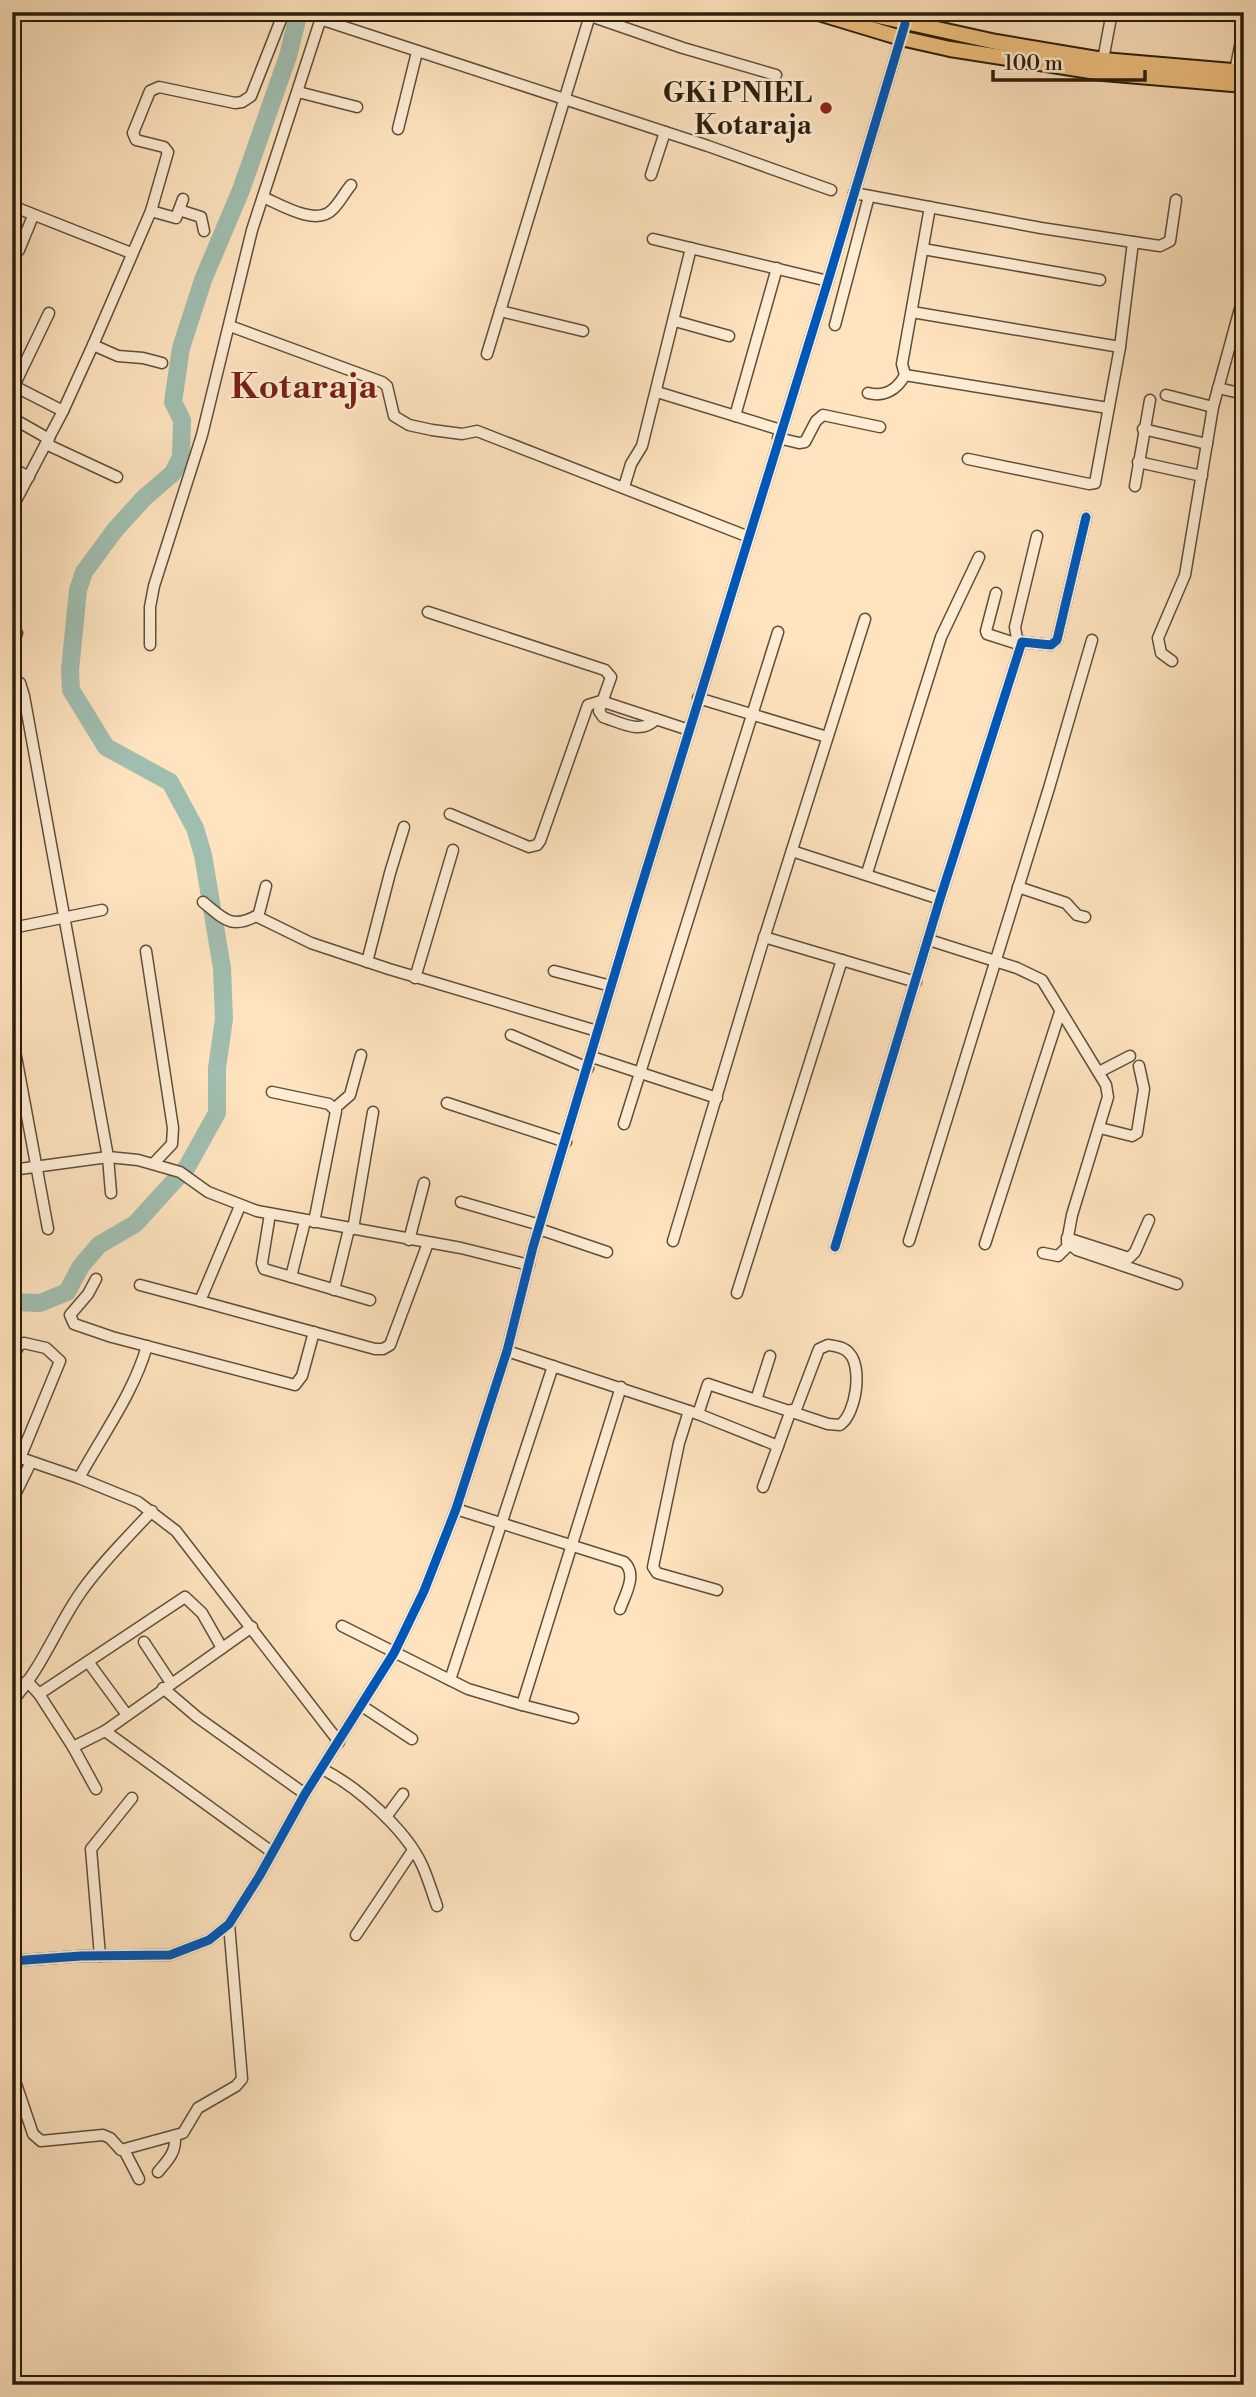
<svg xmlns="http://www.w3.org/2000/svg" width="1256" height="2397" font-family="'Libre Bodoni',serif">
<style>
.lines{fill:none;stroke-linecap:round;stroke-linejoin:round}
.river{stroke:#a0beb0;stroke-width:18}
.minor-casing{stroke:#604e38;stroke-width:13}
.highway-casing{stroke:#2b1d0b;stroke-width:18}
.minor{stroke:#feedd5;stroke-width:10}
.highway{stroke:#efc27f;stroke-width:14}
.cycleway-casing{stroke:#feedd5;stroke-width:13}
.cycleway{stroke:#0057b8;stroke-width:9}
.poi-dot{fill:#8f2418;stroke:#feedd5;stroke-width:2.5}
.labels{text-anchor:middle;stroke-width:5;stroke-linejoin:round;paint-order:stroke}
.poi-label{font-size:28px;font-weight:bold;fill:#2b1d0b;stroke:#feedd5;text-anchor:end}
.district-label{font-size:35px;font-weight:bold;fill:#7a1f14;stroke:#feedd5}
</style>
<rect width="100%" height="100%" fill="#fee3be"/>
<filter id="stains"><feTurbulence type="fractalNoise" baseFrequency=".00286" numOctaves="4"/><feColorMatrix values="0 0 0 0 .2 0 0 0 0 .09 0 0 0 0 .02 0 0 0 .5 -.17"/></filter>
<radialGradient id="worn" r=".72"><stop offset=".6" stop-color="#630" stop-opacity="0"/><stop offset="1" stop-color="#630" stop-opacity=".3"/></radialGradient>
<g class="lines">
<polyline class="river" points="12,1302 40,1303 67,1292 81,1266 99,1245 135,1224 187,1167 217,1113 217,1068 224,1019 222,968 203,855 195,828 170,782 106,747 71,690 70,670 78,590 84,572 115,530 144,498 173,473 181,457 182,420 173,402 181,348 203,280 241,190 288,56 299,12"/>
<g class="minor-casing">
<g id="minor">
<polyline points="579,12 683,48 776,75"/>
<polyline points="320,19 708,146 831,190"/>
<polyline points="1103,60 1112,12"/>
<polyline points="1235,71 1244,26"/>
<polyline points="298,92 357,107"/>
<polyline points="398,129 417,52"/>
<polyline points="651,175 665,132"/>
<polyline points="854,193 1041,228 1133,242 1120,347 1095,483 1089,484 968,459"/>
<path d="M 263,197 C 281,205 317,227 333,209 C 340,202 345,192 351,185"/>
<polyline points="12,206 131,253"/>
<polyline points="179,210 201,217 204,231"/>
<polyline points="151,211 176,218 183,199"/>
<polyline points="653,239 828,281"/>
<polyline points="1133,242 1160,246 1170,241 1176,200"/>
<polyline points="923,249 1100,280"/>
<polyline points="19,250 33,216"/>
<polyline points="500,311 583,331"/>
<polyline points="912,312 1120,347"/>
<polyline points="675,321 729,336"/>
<polyline points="835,325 869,196"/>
<polyline points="230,326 382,382 387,386 394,416 409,425 432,430 462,434 477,431 749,537"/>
<polyline points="93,345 118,356 143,358 162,363"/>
<polyline points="487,354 591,12"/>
<polyline points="905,375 1108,408"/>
<polyline points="12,385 63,411"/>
<polyline points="14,386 49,313"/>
<polyline points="1218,388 1244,394"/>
<polyline points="657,392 781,430"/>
<path d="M 868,393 C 884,397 897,390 905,375 L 902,364 L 930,207"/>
<polyline points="1166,395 1213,407"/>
<polyline points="735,416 777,268"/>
<polyline points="12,418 49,439"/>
<polyline points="1143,429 1207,444"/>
<polyline points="778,438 799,443 805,442 816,421 823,415 880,427"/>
<polyline points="46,444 117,477"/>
<polyline points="1138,462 1202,476"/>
<polyline points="12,468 29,477"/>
<polyline points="1135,486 1150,400"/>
<polyline points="624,487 631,464 642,446 691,248"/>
<polyline points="12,508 63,411 93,345 151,211 168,152 164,147 136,140 133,133 150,91 159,87 235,103 242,102 251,96 284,12"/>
<polyline points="996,593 986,631 987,634 1021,645"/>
<path d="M 428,612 L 605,670 L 611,677 L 599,711 L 603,717 C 622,723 641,735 656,719"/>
<polyline points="1022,642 1017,639 1015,627 1037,536"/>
<polyline points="150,645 150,607 154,586 202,435 252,230 323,12"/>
<polyline points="12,647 17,633"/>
<polyline points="1172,661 1161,653 1158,638 1185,575 1213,407 1244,294"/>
<polyline points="12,679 20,683 24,696 108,1157 111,1193"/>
<polyline points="698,698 827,737"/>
<polyline points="450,814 529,847 537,845 540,841 588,705 601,701 689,730"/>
<polyline points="792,851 940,899"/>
<polyline points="867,873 941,637 979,557"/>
<polyline points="266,886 258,917 311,943 389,969 597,1031"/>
<polyline points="1018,887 1066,903 1077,915 1085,917"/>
<path d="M 203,902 C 224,919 231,930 258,915"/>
<polyline points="12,928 102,910"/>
<polyline points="764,937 916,982"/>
<polyline points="929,940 1017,968 1042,980 1106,1085 1108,1097 1072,1215 1067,1242 1077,1250 1177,1284"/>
<polyline points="146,951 173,1128 172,1144 154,1163"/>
<polyline points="367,962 390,873 404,827"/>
<polyline points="554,971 611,986"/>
<polyline points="415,978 453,850"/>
<polyline points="12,1035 48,1229"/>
<polyline points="511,1035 588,1068"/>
<polyline points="592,1057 717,1098"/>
<polyline points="1099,1072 1130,1056"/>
<polyline points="272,1092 329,1104 336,1111 314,1222"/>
<polyline points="447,1103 566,1142"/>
<polyline points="335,1108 350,1095 361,1055"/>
<polyline points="624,1124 778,632"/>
<polyline points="1100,1128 1132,1136 1137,1133 1144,1089 1139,1066"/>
<polyline points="12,1170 108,1157 138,1160 180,1172 208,1192 257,1211 461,1248 529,1265"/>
<polyline points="461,1202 540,1225"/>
<polyline points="240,1206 200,1301 375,1349 383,1349 390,1345 428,1243"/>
<polyline points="270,1214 262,1263 264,1269 370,1300"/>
<polyline points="353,1229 373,1112"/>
<polyline points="539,1229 607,1252"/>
<polyline points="1067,1238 1129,1258 1135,1252 1149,1220"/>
<polyline points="409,1240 424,1183"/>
<polyline points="673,1241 761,948 865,619"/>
<polyline points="909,1241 1049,788 1092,640"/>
<polyline points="985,1244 1060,1012"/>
<polyline points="835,1247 940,899 1020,648 1022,642 1051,645 1057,640 1086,517"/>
<polyline points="1043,1253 1058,1256 1069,1245"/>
<polyline points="291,1277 305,1221"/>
<polyline points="96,1279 88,1294 70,1315 74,1324 112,1337 295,1385 302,1376 314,1332"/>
<polyline points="140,1285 200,1301"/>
<polyline points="334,1290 349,1229"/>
<polyline points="737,1293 842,960"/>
<polyline points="507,1351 698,1414 778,1446 791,1410"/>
<polyline points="12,1359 19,1345 24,1343 46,1348 60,1361 20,1458"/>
<polyline points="756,1400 770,1356"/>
<polyline points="689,1411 679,1443 653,1567 657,1573 717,1590"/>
<path d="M 698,1414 L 708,1384 L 828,1424 L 840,1425 C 856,1414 863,1367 849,1353 C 844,1347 835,1346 828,1345 L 819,1349 L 795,1412"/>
<polyline points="12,1455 79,1478 138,1502 176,1531 339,1742"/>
<path d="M 79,1478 C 103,1434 133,1394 147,1346"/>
<polyline points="763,1487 778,1446"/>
<polyline points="12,1501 31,1462"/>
<path d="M 456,1509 L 624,1562 C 638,1574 625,1595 620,1609"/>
<polyline points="342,1626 468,1689 522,1705 621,1387"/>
<polyline points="144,1642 171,1683"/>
<polyline points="89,1663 127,1715"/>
<polyline points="450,1680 553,1366"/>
<polyline points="27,1681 39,1694 73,1747 105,1731 252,1627"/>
<polyline points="163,1688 197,1717 305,1794"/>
<polyline points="39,1694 185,1597 202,1613 222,1648"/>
<path d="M 12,1701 C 41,1670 57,1626 81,1592 C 102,1562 128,1537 152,1511"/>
<polyline points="522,1705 573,1718"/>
<polyline points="362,1706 412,1739"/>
<polyline points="105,1731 272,1852"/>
<polyline points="73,1747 96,1789"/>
<path d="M 322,1769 C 357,1786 406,1830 422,1865 C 428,1878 432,1892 437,1906"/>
<polyline points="386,1817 403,1794"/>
<polyline points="356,1935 413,1850"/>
<polyline points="100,1956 91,1849 132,1798"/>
<polyline points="12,1961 81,1956 170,1955 209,1940 229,1924 260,1875 305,1794 394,1653 424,1591 456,1509 507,1351 533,1247 633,913 828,281 905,24"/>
<polyline points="12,2072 33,2134 41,2141 103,2135 110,2138 121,2150 183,2133 198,2108 236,2086 242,2079 229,1924"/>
<polyline points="124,2150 139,2179"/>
<path d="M 158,2172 C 168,2160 176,2153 175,2137"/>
</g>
</g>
<g class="highway-casing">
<g id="highway">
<polyline points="815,12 901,38 950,49 1103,73 1244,85"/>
<polyline points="860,12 996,42 1103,60 1244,72"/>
</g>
</g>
<use href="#minor" class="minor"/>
<use href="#highway" class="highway"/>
<g class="cycleway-casing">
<g id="cycleway">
<polyline points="835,1247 940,899 1020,648 1022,642 1051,645 1057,640 1086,517"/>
<polyline points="12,1961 81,1956 170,1955 209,1940 229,1924 260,1875 305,1794 394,1653 424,1591 456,1509 507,1351 533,1247 633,913 828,281 905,24"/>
</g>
</g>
<use href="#cycleway" class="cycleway"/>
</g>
<circle class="poi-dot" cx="826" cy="108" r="7"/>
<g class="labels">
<g class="poi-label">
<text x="812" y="102">GKi PNIEL<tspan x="812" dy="32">Kotaraja</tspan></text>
</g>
<g class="district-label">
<text x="304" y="398">Kotaraja</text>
</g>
</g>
<rect width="1256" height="2397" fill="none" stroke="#fee3be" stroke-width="42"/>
<rect x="14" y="14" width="1228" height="2369" fill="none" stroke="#2b1d0b" stroke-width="3.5"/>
<rect x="21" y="21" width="1214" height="2355" fill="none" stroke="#2b1d0b" stroke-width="2"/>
<path d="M993 70v10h152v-10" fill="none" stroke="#2b1d0b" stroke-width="3.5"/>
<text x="1004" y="70" font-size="21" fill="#2b1d0b" stroke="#feedd5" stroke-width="5" paint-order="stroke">100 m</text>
<rect width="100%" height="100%" filter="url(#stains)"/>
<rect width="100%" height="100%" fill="url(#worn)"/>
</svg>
